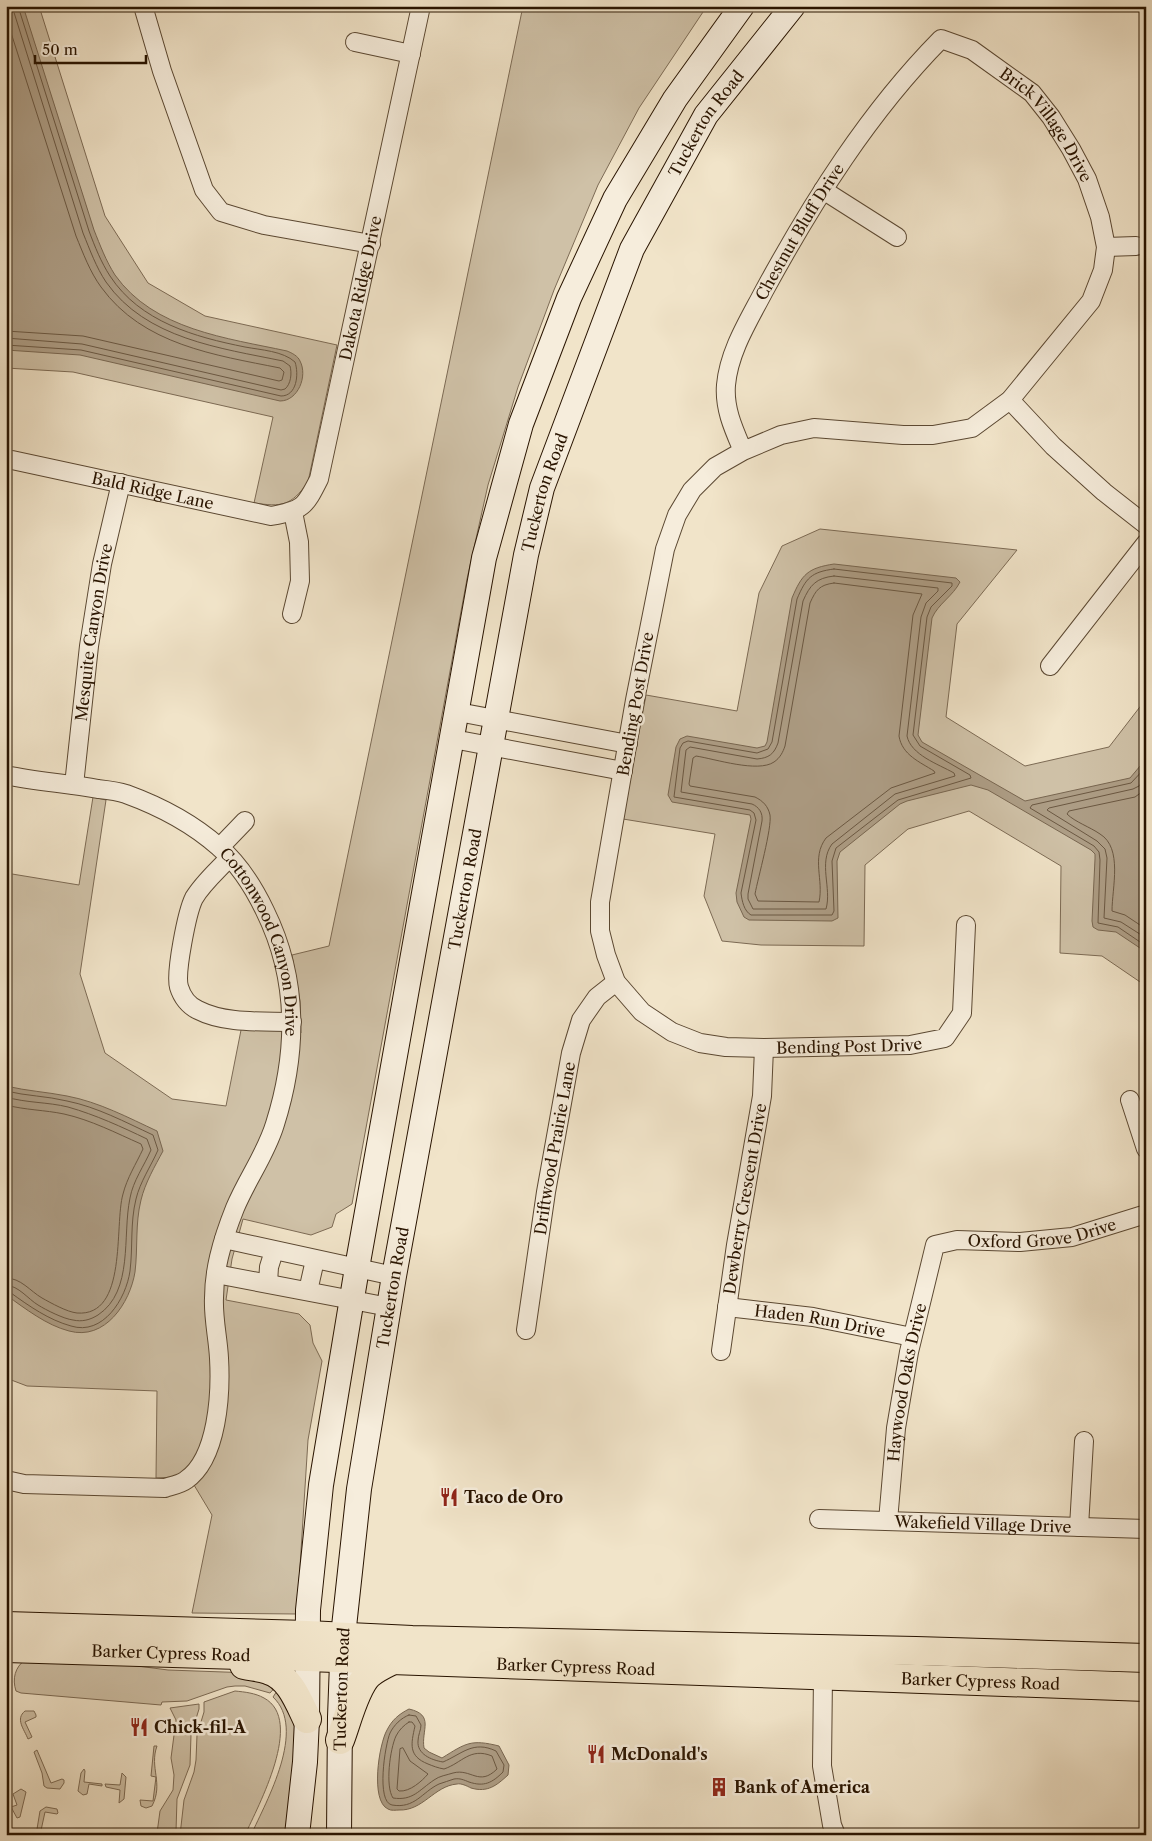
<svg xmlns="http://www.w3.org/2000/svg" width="1152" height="1841" font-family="'Libre Caslon Text',serif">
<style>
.green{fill:#cfc1a7;stroke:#7c6a54}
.water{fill:#ad9d85;stroke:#786650}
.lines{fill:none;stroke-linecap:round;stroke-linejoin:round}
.shore{stroke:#6b5842;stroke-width:1}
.street-casing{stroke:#5b4832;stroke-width:20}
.secondary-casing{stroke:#291400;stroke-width:26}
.primary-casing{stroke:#291400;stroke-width:30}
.street{stroke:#f6eddc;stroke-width:18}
.secondary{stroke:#f6eddc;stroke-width:24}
.primary{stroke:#f1e4c9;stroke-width:28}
.labels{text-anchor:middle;stroke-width:5;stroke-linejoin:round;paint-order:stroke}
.street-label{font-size:16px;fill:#291400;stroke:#f6eddc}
.poi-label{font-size:16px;font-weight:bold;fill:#291400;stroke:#f6eddc;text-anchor:start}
</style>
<rect width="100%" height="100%" fill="#f1e4c9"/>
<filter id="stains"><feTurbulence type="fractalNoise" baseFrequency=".004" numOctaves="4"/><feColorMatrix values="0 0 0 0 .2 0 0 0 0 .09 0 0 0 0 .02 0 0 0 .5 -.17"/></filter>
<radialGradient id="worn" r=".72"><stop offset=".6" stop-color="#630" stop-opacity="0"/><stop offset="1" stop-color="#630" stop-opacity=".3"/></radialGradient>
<g class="green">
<path d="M 6,6 L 39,6 L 105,216 L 148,283 L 205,316 L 337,345 L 308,482 C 291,506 282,507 254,503 L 273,417 L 73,372 L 6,368 Z"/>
<polygon points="523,6 707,6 639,108 598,185 554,290 518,387 488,485 467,579 352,1204 336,1214 332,1227 311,1235 243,1219 232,1259 226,1300 299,1314 310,1325 313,1343 322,1361 308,1440 297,1614 192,1613 212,1515 185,1470 175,1477 156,1478 157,1391 27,1386 6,1378 6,873 79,885 93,797 106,800 80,974 105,1053 172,1099 226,1106 242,1025 301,1033 300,1001 292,955 329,946"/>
<polygon points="820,529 1017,550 957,624 946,717 1025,766 1109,747 1146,699 1146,986 1102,956 1060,953 1061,866 969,811 908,829 865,865 864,946 761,945 722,941 704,896 715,834 623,819 646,695 737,711 759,593 782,546"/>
<path d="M 25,1660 L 107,1662 L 168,1670 L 252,1673 L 279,1683 L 270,1693 L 245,1686 L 235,1686 L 227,1687 L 187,1701 L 162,1702 L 161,1705 L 21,1693 L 16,1691 C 12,1679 15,1667 25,1660 Z"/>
<path d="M 281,1685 L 297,1722 L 287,1835 L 251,1835 C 267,1800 307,1729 273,1697 Z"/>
<path d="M 235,1691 C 245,1692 255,1693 264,1698 C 305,1720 258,1806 245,1835 L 180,1835 L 184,1800 L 194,1772 L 196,1760 L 197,1735 L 204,1712 L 204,1702 Z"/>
<polygon points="199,1704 199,1709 191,1735 190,1765 177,1799 176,1831 174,1835 157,1833 160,1811 173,1790 174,1775 171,1758 176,1720 170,1708"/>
<path d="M 25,1711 L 34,1711 L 36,1715 L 36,1717 L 25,1722 L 32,1737 L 28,1739 C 24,1729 15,1719 25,1711 Z"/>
<path d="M 154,1746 L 157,1746 C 149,1768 164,1783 152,1806 L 146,1808 L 141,1806 L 140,1800 L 153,1801 L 156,1777 L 151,1776 Z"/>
<polygon points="37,1750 51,1783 62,1779 64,1780 64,1783 60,1789 47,1788 44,1786 42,1773 34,1752"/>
<polygon points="84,1769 85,1771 84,1782 102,1784 102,1786 89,1784 87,1794 83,1795 78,1791 81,1773"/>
<polygon points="122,1773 126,1777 124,1799 119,1803 120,1790 106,1787 105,1784 120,1785"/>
<polygon points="21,1789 26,1792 20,1817 17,1818 11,1807 17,1805 13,1794"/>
<polygon points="46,1807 57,1809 58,1813 57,1814 45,1812 40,1835 36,1835 40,1811"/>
</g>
<g class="water">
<path d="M 6,6 L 23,6 L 94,230 C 100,245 106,261 115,275 C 154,330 227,338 287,351 C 292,353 298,356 300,361 C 308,376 298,401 280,401 L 80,355 L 6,350 L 8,235 Z"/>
<path d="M 834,564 L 956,578 L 960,582 C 953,596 938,604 932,618 L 918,735 L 922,742 L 1025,801 L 1130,778 L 1146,759 L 1146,952 L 1116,932 L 1098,930 L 1093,927 L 1092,921 L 1095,859 L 1095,854 L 1091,850 L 988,790 L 971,785 L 907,801 L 900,804 L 840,852 L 837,861 L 838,918 L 832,921 L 749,920 L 744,917 L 737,902 L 736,893 L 751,819 L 750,815 L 672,802 L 668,795 L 676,747 L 680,739 L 687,736 L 757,748 L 765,746 L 767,742 L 792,598 C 802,574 808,568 834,564 Z"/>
<path d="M 6,1086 C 27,1091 47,1092 67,1096 C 99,1102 129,1118 157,1131 L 163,1151 C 155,1166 145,1183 141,1200 C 135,1224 138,1248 135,1272 C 130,1303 105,1341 69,1331 C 46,1325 26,1309 6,1295 Z"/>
<path d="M 409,1709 C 435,1715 421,1730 424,1748 L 429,1752 L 442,1758 C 466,1743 471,1739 499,1746 L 509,1765 L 508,1775 C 497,1785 488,1793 471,1788 C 467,1786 461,1783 457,1784 C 434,1786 423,1811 399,1810 C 396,1810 391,1811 388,1809 C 370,1801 379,1744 387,1730 C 392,1720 399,1714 409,1709 Z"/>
</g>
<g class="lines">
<g class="shore">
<path d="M 6,17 L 76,236 C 83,253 90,272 101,287 C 143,345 215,355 280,368 L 284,372 L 282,380 L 279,381 L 83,336 L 6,331"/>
<path d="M 6,338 L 82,344 L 281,390 L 285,389 C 291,384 292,373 290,366 L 283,361 C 220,348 146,339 106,282 C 96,267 90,250 83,233 L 12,6"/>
<path d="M 6,345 L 81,350 L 281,396 C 297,396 299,374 295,362 C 283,351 261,350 245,347 C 195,337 140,322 110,276 C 101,262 95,247 89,231 L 18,6"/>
<path d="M 834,569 L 952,583 L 952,586 L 931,607 L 927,617 L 913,735 L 920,746 L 970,775 L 971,778 L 898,800 L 836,848 L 832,861 L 834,911 L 832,915 L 751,915 C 744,911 742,901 741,893 L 756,820 L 754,813 L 750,810 L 674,797 L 680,748 L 683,743 L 688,741 L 757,753 L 768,749 L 772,742 L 797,599 C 806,578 811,572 834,569 Z"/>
<path d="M 834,576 L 938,588 L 938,591 L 926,603 L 921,617 L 907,736 C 911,755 938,764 954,773 L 955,776 L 895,794 L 832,844 C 818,863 832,888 826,909 L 753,909 L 748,899 L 748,894 L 762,821 C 763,813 759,807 752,804 L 681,792 L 686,750 L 690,747 L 757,759 C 769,758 774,754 778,743 L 803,601 C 810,585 816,578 834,576 Z"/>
<path d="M 834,583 L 922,594 L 913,615 L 899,736 C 902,755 920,762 934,771 L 935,773 L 891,788 L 826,838 C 811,858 824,880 819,902 L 758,901 L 755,894 C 758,878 772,828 770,815 C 768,806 763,801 755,797 L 690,786 L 689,784 L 693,758 L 696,756 C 715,759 758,773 774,762 C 780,758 783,752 785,746 L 810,603 C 816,590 819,585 834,583 Z"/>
<polyline points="1146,767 1131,783 1032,805 1030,808 1094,846 1099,852 1100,860 1098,923 1118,927 1146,946"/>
<polyline points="1146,777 1139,786 1133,789 1049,808 1047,810 1097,841 1105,849 1107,858 1104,918 1121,922 1146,938"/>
<path d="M 1146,789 L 1135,797 L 1069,811 L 1067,814 C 1075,822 1090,827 1100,834 C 1123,848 1112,888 1112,911 L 1125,915 L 1146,929"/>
<path d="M 6,1091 C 26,1096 47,1096 67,1101 C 97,1107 125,1122 153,1135 L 158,1150 C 151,1166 140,1182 136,1199 C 130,1223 133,1247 130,1271 C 126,1299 103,1336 71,1326 C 49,1320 29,1306 11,1293 L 6,1292"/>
<path d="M 6,1097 C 26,1103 48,1102 68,1107 C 96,1115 122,1127 147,1139 L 151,1150 C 144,1166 133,1181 130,1198 C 122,1236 134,1291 98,1315 C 90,1320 82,1322 73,1320 C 64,1319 46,1310 38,1305 C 28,1299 19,1286 6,1285"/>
<path d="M 6,1105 C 25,1110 45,1110 64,1114 C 91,1120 116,1133 141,1144 L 143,1149 C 136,1164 127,1178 123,1194 C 114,1225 128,1317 77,1313 C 67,1312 51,1303 42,1298 C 30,1291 21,1278 6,1278"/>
<path d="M 409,1715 L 416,1716 L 421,1725 C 421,1730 418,1735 418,1741 C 417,1754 431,1760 443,1762 C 462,1754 473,1740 496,1751 L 504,1765 L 503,1772 C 492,1783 484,1787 469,1782 C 464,1780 460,1778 454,1779 C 449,1781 444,1782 439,1784 C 422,1792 415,1809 392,1805 C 376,1802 385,1745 390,1733 C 394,1725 401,1718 409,1715 Z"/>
<path d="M 409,1722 L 412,1722 L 415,1726 C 411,1744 408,1756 428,1764 C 433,1766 438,1768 444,1769 C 462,1763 470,1747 492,1756 L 497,1769 C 479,1787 471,1768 453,1773 C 447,1775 439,1776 434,1780 C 419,1790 413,1801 393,1798 C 385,1786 390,1749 396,1736 C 399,1730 404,1725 409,1722 Z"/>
<path d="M 403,1748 L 410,1761 L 428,1774 C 422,1781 410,1792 399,1791 L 397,1789 L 400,1749 Z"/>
</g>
<g class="street-casing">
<g id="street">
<polyline points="143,6 162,71 204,190 221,212 264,225 371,244"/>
<polyline points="355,42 411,54"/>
<polyline points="823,190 897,237"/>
<polyline points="1106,247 1136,246"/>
<polyline points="1010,400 1053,446 1104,492 1146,525"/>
<path id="s1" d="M 743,451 C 734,430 724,409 726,385 C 729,351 749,320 764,291 C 813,201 869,112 941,39 L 972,50 L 1032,93 L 1051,117 L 1071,149 L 1087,179 L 1100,217 L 1106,247 L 1103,270 L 1091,301 L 1010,400 L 972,428 L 933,435 L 903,435 L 814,428 L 781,435 L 743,451 L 715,467 L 692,490 L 677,515 L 665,549 L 635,700 L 600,902 L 600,931 L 606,955 L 616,982 L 642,1012 L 672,1032 L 700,1043 L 726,1047 L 764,1048 L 910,1045 L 945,1038 L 962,1013 L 966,925"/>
<path id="s2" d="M 12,460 L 271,516 C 303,510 305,507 319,479 L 421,6"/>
<polyline points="292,614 300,581 299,542 293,512"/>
<polyline points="1050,666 1146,543"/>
<polyline points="458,712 628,744"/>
<polyline points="453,739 623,771"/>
<path id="s3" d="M 6,775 C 36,782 68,783 98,789 C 107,790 117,791 126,794 C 159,806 193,824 219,847 C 238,863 254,888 265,911 C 299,980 298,1051 275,1124 C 266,1154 247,1179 235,1208 C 229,1223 223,1240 219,1257 C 216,1270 214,1284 214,1298 C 213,1318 218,1338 219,1358 C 221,1393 218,1458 186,1480 C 181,1484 171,1486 165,1488 L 24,1484 L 6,1480"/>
<path id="s4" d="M 74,785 L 89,646 L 102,564 L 121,483"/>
<polyline points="220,847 245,821"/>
<path d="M 229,858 C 217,871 203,883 194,898 C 187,912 175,973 179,987 C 182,997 189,1006 198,1010 C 225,1024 262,1021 292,1022"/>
<polyline points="1130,1100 1146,1149"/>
<polyline points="224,1239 394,1276"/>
<polyline points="216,1274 389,1307"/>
<polyline points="268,1283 269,1267 274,1251"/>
<polyline points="308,1291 315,1260"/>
<path id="s5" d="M 727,1307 L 813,1317 L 912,1337"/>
<path id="s6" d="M 526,1330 L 546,1192 L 571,1053 L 581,1020 L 597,997 L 616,982"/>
<path id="s7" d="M 721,1351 L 736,1245 L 762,1096 L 764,1048"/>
<path id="s8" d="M 819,1519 L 1146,1529"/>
<path id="s9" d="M 888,1521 L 896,1428 L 909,1352 L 935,1245 L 957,1240 L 1020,1242 L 1072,1237 L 1146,1214"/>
<polyline points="1079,1527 1084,1441"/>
<polyline points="823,1675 822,1766 832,1825 836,1835"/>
</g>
</g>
<g class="secondary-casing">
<g id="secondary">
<polyline points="297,1835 305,1762 307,1719 308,1610 321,1485 357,1268 484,558 521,424 569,298 615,199 675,99 742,6"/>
<path id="s10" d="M 339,1835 L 340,1717 L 343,1636 L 359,1489 L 394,1276 L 526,555 L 542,488 L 632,249 L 706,115 L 793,6"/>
</g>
</g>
<g class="primary-casing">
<g id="primary">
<polyline points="6,1626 307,1635 412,1640 916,1651 1146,1658"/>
<path id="s11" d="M 6,1648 L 307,1657 L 1146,1687"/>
<path d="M 244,1665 C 252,1667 260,1667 268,1670 C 289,1676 298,1700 307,1719"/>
<path d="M 340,1740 C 347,1722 355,1687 369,1674 C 376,1668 385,1664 393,1660"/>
</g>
</g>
<use href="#street" class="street"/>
<use href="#secondary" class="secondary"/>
<use href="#primary" class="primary"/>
</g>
<defs>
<g id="restaurant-bare" transform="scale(1.5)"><path d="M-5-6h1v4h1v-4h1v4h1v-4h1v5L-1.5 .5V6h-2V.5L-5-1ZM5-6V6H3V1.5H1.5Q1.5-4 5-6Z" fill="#8f2418" stroke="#f6eddc" stroke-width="2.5" paint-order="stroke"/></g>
<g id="building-bare" transform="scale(1.5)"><path d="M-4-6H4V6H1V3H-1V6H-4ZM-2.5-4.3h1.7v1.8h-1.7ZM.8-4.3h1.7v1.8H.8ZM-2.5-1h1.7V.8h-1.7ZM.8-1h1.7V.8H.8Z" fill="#8f2418" stroke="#f6eddc" stroke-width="2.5" paint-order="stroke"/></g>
</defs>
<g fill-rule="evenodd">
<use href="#restaurant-bare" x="449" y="1497"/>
<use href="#restaurant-bare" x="139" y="1727"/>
<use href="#restaurant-bare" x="596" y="1754"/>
<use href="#building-bare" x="719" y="1787"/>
</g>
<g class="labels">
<g class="street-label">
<text dy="6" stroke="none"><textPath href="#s10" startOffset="1766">Tuckerton Road</textPath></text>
<text dy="6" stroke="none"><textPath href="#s1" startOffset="620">Brick Village Drive</textPath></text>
<text dy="6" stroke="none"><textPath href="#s1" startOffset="240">Chestnut Bluff Drive</textPath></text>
<text dy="6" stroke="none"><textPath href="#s2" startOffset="525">Dakota Ridge Drive</textPath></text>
<text dy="6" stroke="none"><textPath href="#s2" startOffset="144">Bald Ridge Lane</textPath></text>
<text dy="6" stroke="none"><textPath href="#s10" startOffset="1361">Tuckerton Road</textPath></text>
<text dy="6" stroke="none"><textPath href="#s4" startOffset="154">Mesquite Canyon Drive</textPath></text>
<text transform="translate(635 704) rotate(-80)" y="6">Bending Post Drive</text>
<text dy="6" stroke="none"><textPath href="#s10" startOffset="956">Tuckerton Road</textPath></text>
<text dy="6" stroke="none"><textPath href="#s3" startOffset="336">Cottonwood Canyon Drive</textPath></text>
<text dy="6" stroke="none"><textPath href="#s1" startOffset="2052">Bending Post Drive</textPath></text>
<text dy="6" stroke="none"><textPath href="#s6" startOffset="184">Driftwood Prairie Lane</textPath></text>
<text dy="6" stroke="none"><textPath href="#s7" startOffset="154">Dewberry Crescent Drive</textPath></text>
<text dy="6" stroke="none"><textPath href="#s9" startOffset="389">Oxford Grove Drive</textPath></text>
<text dy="6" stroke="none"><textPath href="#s10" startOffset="551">Tuckerton Road</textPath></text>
<text dy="6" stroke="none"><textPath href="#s5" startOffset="94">Haden Run Drive</textPath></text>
<text dy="6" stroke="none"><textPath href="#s9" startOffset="140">Haywood Oaks Drive</textPath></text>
<text dy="6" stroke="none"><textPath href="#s8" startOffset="164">Wakefield Village Drive</textPath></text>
<text dy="6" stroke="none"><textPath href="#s11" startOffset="165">Barker Cypress Road</textPath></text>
<text dy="6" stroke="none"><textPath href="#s11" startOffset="570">Barker Cypress Road</textPath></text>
<text dy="6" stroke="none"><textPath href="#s11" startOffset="975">Barker Cypress Road</textPath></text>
<text dy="6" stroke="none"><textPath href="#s10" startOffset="146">Tuckerton Road</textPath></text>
</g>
<g class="poi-label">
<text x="464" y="1503">Taco de Oro</text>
<text x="154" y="1733">Chick-fil-A</text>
<text x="611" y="1760">McDonald's</text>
<text x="734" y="1793">Bank of America</text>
</g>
</g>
<rect width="1152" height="1841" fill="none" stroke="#f1e4c9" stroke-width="25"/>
<rect x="8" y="8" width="1137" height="1826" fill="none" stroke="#291400" stroke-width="2.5"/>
<rect x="12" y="12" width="1127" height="1816" fill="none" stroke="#291400"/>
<path d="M35 55v8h111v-8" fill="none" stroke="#291400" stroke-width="2.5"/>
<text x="42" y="55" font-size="15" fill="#291400" stroke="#f6eddc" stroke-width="4" paint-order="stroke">50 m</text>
<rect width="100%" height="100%" filter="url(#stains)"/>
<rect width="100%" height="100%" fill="url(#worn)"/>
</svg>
